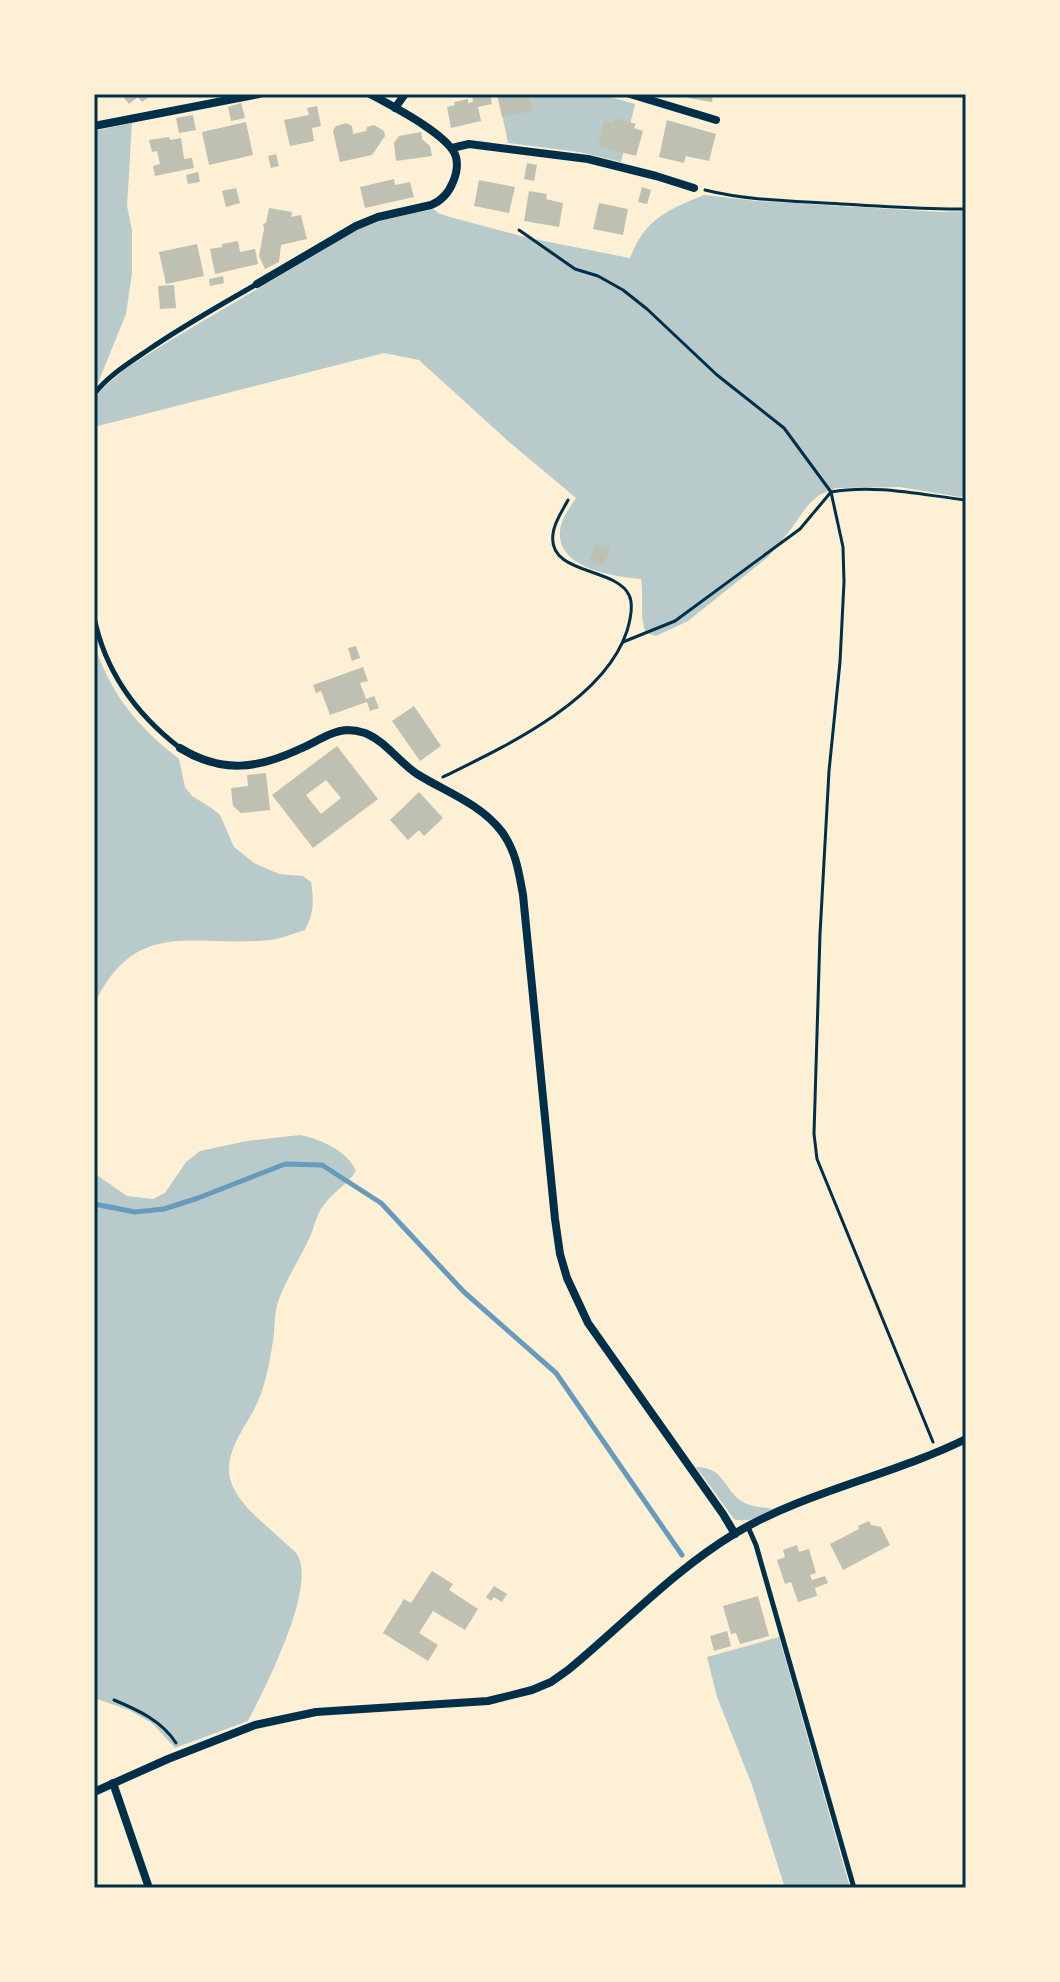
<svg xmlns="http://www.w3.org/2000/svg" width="1060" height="1982" font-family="Lora,serif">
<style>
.green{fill:#b9caca}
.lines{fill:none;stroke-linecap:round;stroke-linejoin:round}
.stream{stroke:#669bbc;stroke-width:5}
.building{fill:#bec0b2;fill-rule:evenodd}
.path{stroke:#003049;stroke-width:3}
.service{stroke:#003049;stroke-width:5}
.minor{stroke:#003049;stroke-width:8}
.neatline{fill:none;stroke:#003049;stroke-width:3}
</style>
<rect width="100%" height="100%" fill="#fdf0d5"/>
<g class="green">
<polygon points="498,94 600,94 635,104 621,162 579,152 508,143"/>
<polygon points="132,123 127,206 132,230 132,273 126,314 98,383 94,388 94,131"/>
<path d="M 704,195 L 757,201 L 940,212 L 966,211 L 966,498 L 900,487 L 836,488 L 819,495 L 808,505 L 791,529 L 768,557 L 688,621 L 656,636 L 646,633 C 639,616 644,597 641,579 C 614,577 558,568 560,533 C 560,520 569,509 576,498 L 508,441 L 419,360 L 384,353 L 94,427 L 94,400 L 101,390 L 125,369 L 171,340 L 359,229 L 383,220 L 434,209 L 438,213 L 450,217 L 529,238 L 630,258 C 645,219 667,210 704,195 Z"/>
<path d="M 94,643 C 110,694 137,726 179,759 L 185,787 L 192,796 L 210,807 L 220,815 L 234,847 L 254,863 L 279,874 L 303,876 L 311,882 C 314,902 314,912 305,930 C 294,933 281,939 270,940 C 193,948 136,916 94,1005 Z"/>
<path d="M 300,1135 C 320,1139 348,1151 356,1171 C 347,1185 333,1192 323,1206 C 316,1215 314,1229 309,1239 C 299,1261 284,1282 277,1305 C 274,1317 275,1330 273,1341 C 270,1360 266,1383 258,1401 C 249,1423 231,1441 229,1467 C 227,1498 266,1524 285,1543 C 289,1547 296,1551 298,1556 C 316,1589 264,1690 248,1721 L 175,1748 L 152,1723 L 129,1710 L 94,1698 L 94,1173 L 127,1196 L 153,1199 L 165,1193 L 186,1162 L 200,1151 L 247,1141 Z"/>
<path d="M 696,1467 C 724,1467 723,1488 741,1501 C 751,1507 763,1507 773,1509 C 761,1515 748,1524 734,1519 Z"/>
<polygon points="779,1637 850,1888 785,1888 752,1785 717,1697 707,1657"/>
</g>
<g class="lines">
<polyline class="stream" points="94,1204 135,1212 164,1209 198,1198 285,1164 322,1165 381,1203 464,1292 556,1373 682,1555"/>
</g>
<g class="building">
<polygon points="121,94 153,94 142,102 138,97 129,104"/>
<polygon points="472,94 490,94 492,104 478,107 481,121 451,128 447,107 455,105 454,102 468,99 468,103 473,102"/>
<polygon points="497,94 529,94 533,111 502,117"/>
<polygon points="689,94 713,94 712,102 688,98"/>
<polygon points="241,103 245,118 231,121 228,107"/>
<polygon points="317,106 321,126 312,128 314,141 290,146 284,120 309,115 307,108"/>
<polygon points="193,115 196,130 179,133 176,118"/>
<polygon points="615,118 636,124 634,128 643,131 636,156 598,146 604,121 613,123"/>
<polygon points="667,120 716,134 709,161 686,156 684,163 659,157"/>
<polygon points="246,122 253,155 209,165 202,132"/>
<polygon points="346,123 352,126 353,134 366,131 367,127 374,125 384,131 385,136 372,155 340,162 333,131 336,126"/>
<polygon points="421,132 422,139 430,146 432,156 396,161 394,143 399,136"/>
<polygon points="169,137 170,140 181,138 184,159 192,158 194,168 155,176 153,166 160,164 157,151 152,152 149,140"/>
<polygon points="276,154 279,166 271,168 268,156"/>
<polygon points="527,163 537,165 534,181 524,179"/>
<polygon points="198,172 200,182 188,184 186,175"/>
<polygon points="394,179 395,185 410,182 414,197 365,208 360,187"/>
<polygon points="479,180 515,187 509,213 474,206"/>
<polygon points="642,187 651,190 647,204 638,202"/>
<polygon points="236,188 240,203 226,207 222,191"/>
<polygon points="529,191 547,194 546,199 563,203 559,227 524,221"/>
<polygon points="599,203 628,209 623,235 593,229"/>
<polygon points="269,208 292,212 291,217 301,215 307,239 281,245 279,262 265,269 259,256 264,229 263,224 266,223"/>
<polygon points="238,241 240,252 255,249 258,264 215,274 210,249 222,247 222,244"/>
<polygon points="197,244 204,276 166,284 159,252"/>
<polygon points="223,276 224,283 210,286 209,279"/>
<polygon points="174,285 176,308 160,309 158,286"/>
<polygon points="596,544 610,549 604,565 590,560"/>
<polygon points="356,646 360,658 352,661 348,648"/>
<polygon points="363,667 368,681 360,683 366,699 374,696 379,708 370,711 367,702 330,715 321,691 316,693 313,685"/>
<polygon points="414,706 441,746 420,761 392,721"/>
<path d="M 337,746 L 378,799 L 313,848 L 272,795 ZM 326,780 L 341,798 L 321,814 L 306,795 Z"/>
<polygon points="266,773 270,810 241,813 233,806 231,788 248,786 247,775"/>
<polygon points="419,792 443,818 424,836 419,830 408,840 390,820"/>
<polygon points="869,1521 871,1525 881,1527 890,1545 843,1570 830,1544 859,1529 858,1526"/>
<polygon points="797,1545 799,1552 809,1549 816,1573 810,1575 812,1580 825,1576 828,1583 815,1588 817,1596 798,1602 791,1582 785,1584 777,1560 785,1557 783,1550"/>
<polygon points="432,1571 453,1584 449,1590 478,1609 465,1630 433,1611 419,1633 438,1645 428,1661 383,1633 404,1599 411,1603"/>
<polygon points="494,1586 507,1594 502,1602 494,1597 491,1601 486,1597"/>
<polygon points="758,1596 769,1636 740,1644 736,1633 731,1634 723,1606"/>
<polygon points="727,1631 731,1646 714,1651 710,1636"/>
</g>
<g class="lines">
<g class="path">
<path d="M 705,190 C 749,201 796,201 841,204 C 883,206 924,210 966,209"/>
<polyline points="519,230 575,269 598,276 623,290 647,309 717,375 784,428 831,492 843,547 844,582 840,662 829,771 820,934 814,1134 817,1159 933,1442"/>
<path d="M 623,642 L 675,621 L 800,529 L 831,492 C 875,484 922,495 966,500"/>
<path d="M 443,777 C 504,747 604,701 627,631 C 630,621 634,605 629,595 C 616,567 547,575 553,534 C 554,522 563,510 568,500"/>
<path d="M 114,1700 C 138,1710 162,1721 176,1743"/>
</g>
<g class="service">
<path d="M 94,394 C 109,375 129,363 148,350 C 183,326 220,305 257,284"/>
<path d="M 94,617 C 105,671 137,715 180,748"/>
<polyline points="748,1527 756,1545 854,1888"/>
</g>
<g class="minor">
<polyline points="630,94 716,120"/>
<polyline points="395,108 405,94"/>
<polyline points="94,126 259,94"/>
<polyline points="452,148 469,144 588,159 656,176 694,188"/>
<path d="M 257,284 L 356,226 L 378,217 L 431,205 C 441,201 449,192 453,182 C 456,175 458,165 456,157 C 450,135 390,105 370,94"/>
<path d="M 180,748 C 222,774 258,769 302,748 C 316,742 331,731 347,730 C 352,730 359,731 365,733 C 385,741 399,762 417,774 C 446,792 481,804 502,832 C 516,851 519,873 523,895 L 555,1219 L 560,1254 L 567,1278 L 588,1323 L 723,1514 L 735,1534"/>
<polyline points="113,1783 149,1888"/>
<path d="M 94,1792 L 168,1759 L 255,1725 L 316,1712 L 488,1701 L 532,1690 L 551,1682 L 568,1670 C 624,1624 673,1571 734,1534 C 806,1491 891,1476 966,1439"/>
</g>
</g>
<rect width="1060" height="1982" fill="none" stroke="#fdf0d5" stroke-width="192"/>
<rect x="96" y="96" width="868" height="1790" class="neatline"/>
</svg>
